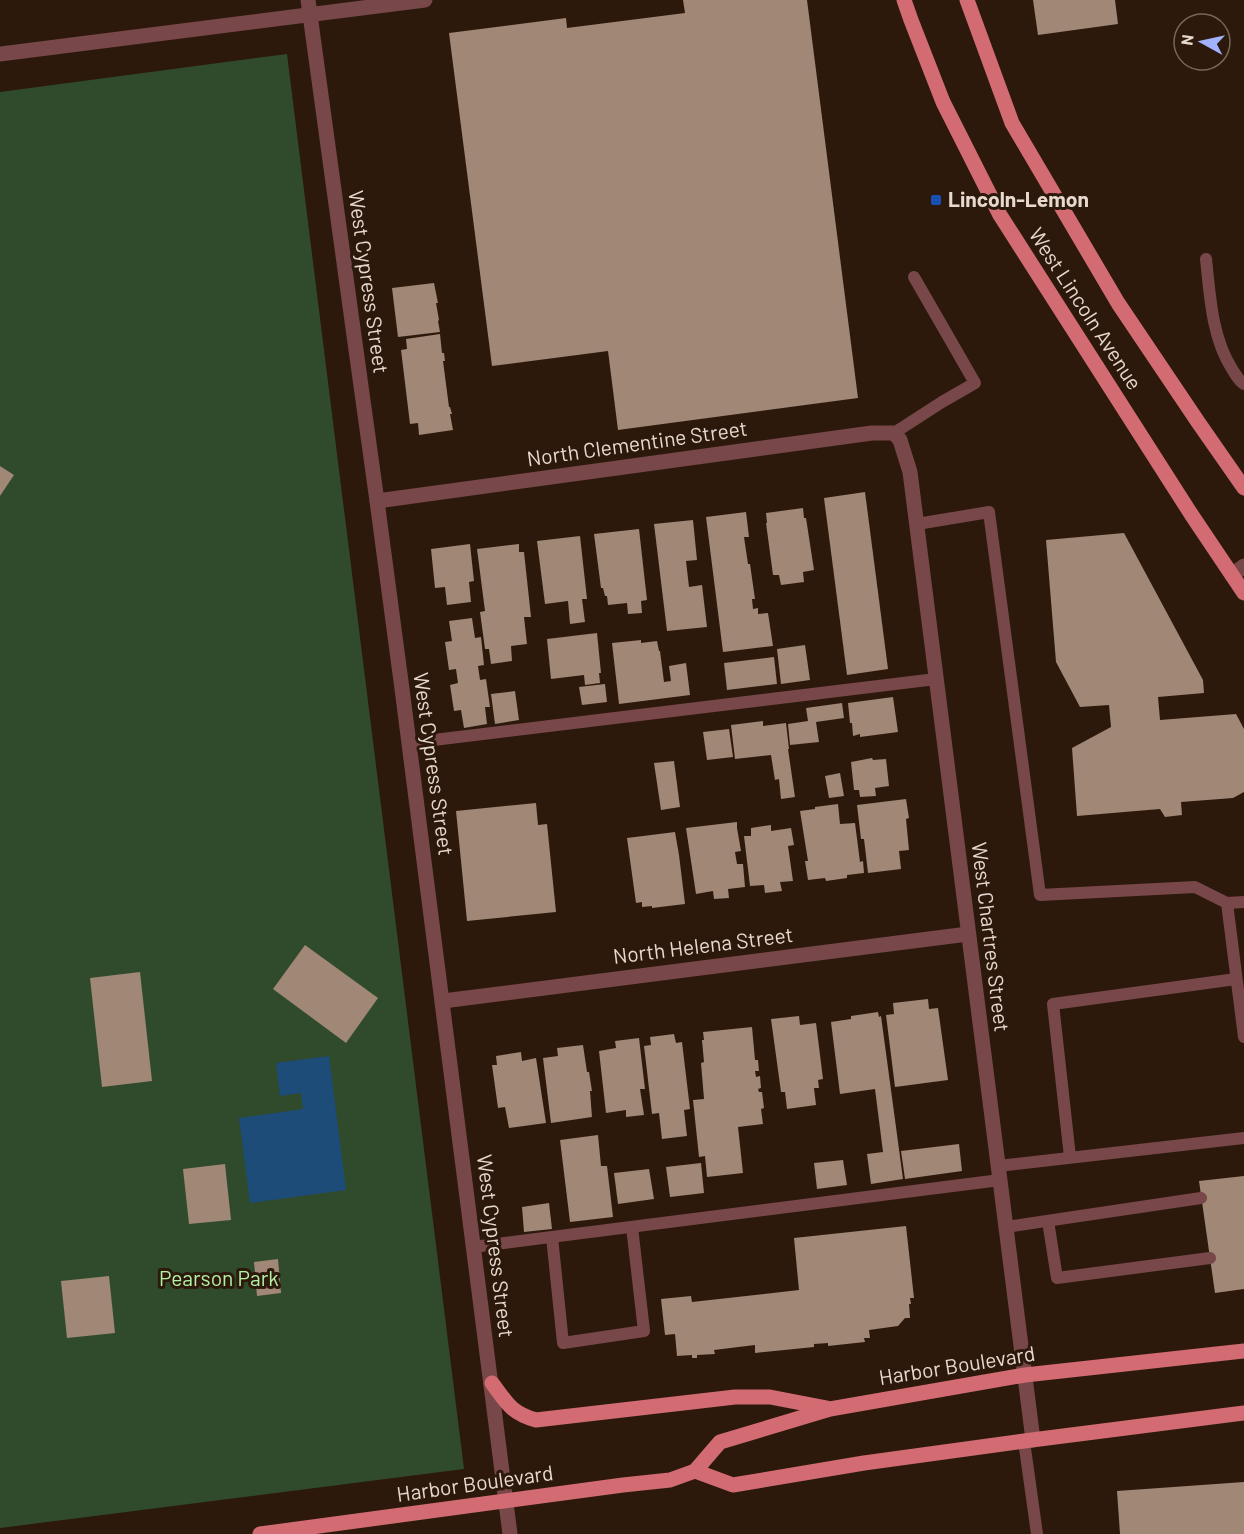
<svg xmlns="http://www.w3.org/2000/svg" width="1244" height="1534" font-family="Barlow,sans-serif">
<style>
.green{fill:#304b2b}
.water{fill:#1d4c79}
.building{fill:#a08776}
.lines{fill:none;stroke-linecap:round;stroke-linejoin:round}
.service{stroke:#784749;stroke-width:12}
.minor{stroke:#784749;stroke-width:15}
.primary{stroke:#d36c72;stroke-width:15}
.transit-dot{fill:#1a4fb4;stroke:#2c190b;stroke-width:2}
.labels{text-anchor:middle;stroke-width:6;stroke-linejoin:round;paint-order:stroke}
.poi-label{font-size:21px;font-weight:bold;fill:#e7d9d0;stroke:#2c190b;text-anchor:start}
.street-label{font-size:21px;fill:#e7d9d0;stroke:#2c190b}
.park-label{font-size:21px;fill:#b2f2a4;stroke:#2c190b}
</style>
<rect width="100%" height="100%" fill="#2c190b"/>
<polygon class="green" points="287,54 464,1469 0,1528 0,92"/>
<polygon class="water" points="329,1056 346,1190 250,1203 239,1118 303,1109 301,1093 280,1096 276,1063"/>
<g class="building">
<polygon points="683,0 807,0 858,398 618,430 608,351 492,366 449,33 566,18 567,28 685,13"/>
<polygon points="1033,0 1115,0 1118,24 1038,35"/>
<polygon points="434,283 438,303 436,303 439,320 438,321 440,332 398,337 392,288"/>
<polygon points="440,334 442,353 444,353 445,361 443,361 449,407 450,407 452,414 450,414 453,430 419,435 418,423 410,424 401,350 407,349 406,339"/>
<polygon points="0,466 14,475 0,496"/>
<polygon points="865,492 888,669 847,675 824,498"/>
<polygon points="803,508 804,518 806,518 814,570 803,572 804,582 781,585 779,575 773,575 766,523 767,523 766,513"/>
<polygon points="746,512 749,537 744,537 748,564 750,564 755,599 752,599 753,609 758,608 758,614 768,613 773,646 723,652 706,517"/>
<polygon points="693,520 697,560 686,561 689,587 702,585 707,627 667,631 654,524"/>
<polygon points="639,529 647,600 641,601 642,613 628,614 627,603 608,605 607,596 605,596 603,588 601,588 594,534"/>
<polygon points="1124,533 1203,680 1204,693 1158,697 1160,720 1236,714 1244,729 1244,792 1233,798 1181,802 1182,815 1165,817 1160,809 1077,816 1072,748 1111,727 1109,705 1080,707 1056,662 1046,540"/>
<polygon points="580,536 587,599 582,599 585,622 570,624 568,601 545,604 537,541"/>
<polygon points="470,544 474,581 469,582 471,602 447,605 445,587 435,588 431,549"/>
<polygon points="519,544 519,552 524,552 531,617 524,617 527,644 511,646 512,661 491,664 489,649 485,649 480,612 485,611 477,549"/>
<polygon points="472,618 475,638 481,637 484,665 478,666 480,680 486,679 490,707 485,707 487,724 464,728 461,710 454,711 450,685 458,683 456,669 449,670 445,642 452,641 449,621"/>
<polygon points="597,633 601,673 599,673 600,683 585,685 584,675 551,679 547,639"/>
<polygon points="641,640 641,643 657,641 659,651 660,651 664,682 671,681 669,666 686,663 690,695 619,704 612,643"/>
<polygon points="805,645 810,680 781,684 777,649"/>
<polygon points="774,657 777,684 727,690 724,663"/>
<polygon points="605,684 607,702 582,705 579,687"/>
<polygon points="515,691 519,720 495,724 491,694"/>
<polygon points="893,697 898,732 860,737 860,734 853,736 852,723 850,723 848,703"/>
<polygon points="842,703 844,718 816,722 819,742 790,745 788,724 808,721 806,708"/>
<polygon points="763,721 763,726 786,723 789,749 788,749 795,797 781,799 779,779 775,780 771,755 735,759 731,725"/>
<polygon points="729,729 733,757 707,760 703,732"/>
<polygon points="872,758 873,760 886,759 889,786 875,788 876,796 860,797 859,790 854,790 851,762"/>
<polygon points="674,761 680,807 661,810 654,763"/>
<polygon points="840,773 844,796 829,798 825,776"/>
<polygon points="906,799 909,818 906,819 909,850 899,851 901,869 868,873 864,839 861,839 857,805"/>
<polygon points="536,803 538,825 547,824 556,912 467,921 456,811"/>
<polygon points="838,804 840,824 855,823 860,862 863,861 864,873 847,875 847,878 826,881 825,878 808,880 805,861 808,861 800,811 815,809 815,807"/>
<polygon points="737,822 737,828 741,851 735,852 737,864 743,864 745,887 728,889 729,898 714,899 713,891 696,894 686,828"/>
<polygon points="771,825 771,831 791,828 794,845 788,846 793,881 780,882 782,891 765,893 764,885 750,886 744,836 751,836 751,828"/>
<polygon points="675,832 679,855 685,904 652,908 652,906 642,907 642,902 636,903 627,838"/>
<polygon points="305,945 378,998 346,1043 273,989"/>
<polygon points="140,972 152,1081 102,1087 90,978"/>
<polygon points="928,999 929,1009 938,1008 948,1080 895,1087 886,1015 894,1014 893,1003"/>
<polygon points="878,1012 879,1017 881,1016 903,1179 871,1184 867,1154 883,1152 875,1089 840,1094 831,1022 851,1019 851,1016"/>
<polygon points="799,1016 800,1025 816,1023 823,1079 818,1080 819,1088 814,1088 816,1105 787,1109 785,1092 781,1092 771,1019"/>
<polygon points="752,1027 755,1060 758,1060 759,1071 755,1071 756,1077 760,1076 761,1088 758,1089 759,1092 762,1092 764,1108 761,1109 763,1124 738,1127 743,1173 707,1177 705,1156 699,1157 693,1100 704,1099 701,1063 704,1062 702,1040 704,1040 703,1032"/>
<polygon points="674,1034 676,1043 682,1042 690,1109 684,1110 687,1136 662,1139 659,1113 652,1114 644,1046 651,1045 650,1037"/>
<polygon points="639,1038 645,1089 640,1089 644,1115 626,1117 626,1110 606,1113 599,1051 616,1048 615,1041"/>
<polygon points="583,1045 587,1072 589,1072 592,1091 590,1091 592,1117 551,1123 543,1058 558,1056 557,1048"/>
<polygon points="521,1052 522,1061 536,1058 546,1123 509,1128 505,1107 498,1108 492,1065 497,1065 496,1056"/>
<polygon points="598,1135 601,1166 607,1166 613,1217 570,1222 560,1140"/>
<polygon points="959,1144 962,1171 905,1179 901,1151"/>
<polygon points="843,1160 847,1185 817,1189 814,1163"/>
<polygon points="701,1163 704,1193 670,1197 666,1167"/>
<polygon points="225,1164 231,1220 189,1224 183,1169"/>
<polygon points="649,1169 654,1199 618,1204 614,1173"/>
<polygon points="1244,1176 1244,1289 1215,1293 1199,1181"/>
<polygon points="549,1203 552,1229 524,1232 522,1207"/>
<polygon points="906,1226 914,1298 910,1298 911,1304 909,1304 910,1318 905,1318 898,1326 869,1330 870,1338 864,1338 865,1342 828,1346 828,1343 814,1344 814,1347 755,1353 755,1345 714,1350 715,1354 697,1355 697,1358 692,1358 692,1355 677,1356 675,1334 665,1335 661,1299 691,1296 692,1302 799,1290 794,1238"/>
<polygon points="278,1259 281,1293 257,1296 254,1262"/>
<polygon points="109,1276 115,1333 67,1338 61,1281"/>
<polygon points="1244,1482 1244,1534 1120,1534 1117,1491"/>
</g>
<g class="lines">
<g class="service">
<path d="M 1206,259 C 1210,296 1212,338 1232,369 C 1236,375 1238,380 1244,384"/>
<polyline points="894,433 942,402 975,383 914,277"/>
<polyline points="917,524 989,512 1040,895 1195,887 1227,903 1244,902"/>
<polyline points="409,743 936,679"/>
<polyline points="1227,903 1244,1037"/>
<polyline points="1070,1157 1053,1004 1236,979"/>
<polyline points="998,1166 1244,1138"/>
<polyline points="1048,1221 1057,1278 1210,1258"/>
<polyline points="1006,1227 1201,1198"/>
<polyline points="552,1237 563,1343 644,1331 632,1227"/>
<polyline points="473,1247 1000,1180"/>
<polyline points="1024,1441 1037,1534"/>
</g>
<g class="minor">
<path d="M 308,0 C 330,167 354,334 377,501 C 423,845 468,1189 510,1534"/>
<polyline points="0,54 425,0"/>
<polyline points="377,501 872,433 894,433 900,440 910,472 1033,1440"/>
<polyline points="1232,575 1244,566"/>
<polyline points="443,1001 968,934"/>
</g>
<g class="primary">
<polyline points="904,0 911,20 943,102 1000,215 1191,514 1244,593"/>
<polyline points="967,0 1012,123 1118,303 1198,422 1244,488"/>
<path d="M 492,1383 C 507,1403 511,1413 536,1420 L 735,1397 L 770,1397 L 827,1408"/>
<polyline points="695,1471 733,1485 864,1463 1024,1441 1244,1413"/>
<polyline points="260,1534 623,1485 670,1480 695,1471 720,1442 830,1409 1025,1375 1244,1351"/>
</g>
</g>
<rect class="transit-dot" x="930" y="194" width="12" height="12" rx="3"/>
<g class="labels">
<g class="poi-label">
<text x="948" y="207">Lincoln-Lemon</text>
</g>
<g class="street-label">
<text transform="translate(368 282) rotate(82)" y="7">West Cypress Street</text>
<text transform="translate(1085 309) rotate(57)" y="7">West Lincoln Avenue</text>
<text transform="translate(637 444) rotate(-8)" y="7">North Clementine Street</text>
<text transform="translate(433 764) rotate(82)" y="7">West Cypress Street</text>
<text transform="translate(990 937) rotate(83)" y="7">West Chartres Street</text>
<text transform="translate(703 946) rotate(-7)" y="7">North Helena Street</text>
<text transform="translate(495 1246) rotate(83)" y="7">West Cypress Street</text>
<text transform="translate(957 1366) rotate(-9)" y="7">Harbor Boulevard</text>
<text transform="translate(475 1484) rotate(-8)" y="7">Harbor Boulevard</text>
</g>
<g class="park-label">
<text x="219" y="1286">Pearson Park</text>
</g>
</g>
<g transform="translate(1202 42) rotate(278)"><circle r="28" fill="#2c190b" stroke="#77665a" stroke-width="1.5"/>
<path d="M0-4.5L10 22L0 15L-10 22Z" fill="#a2b2fd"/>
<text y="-9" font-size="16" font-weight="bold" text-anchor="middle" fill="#e7d9d0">N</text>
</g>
</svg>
